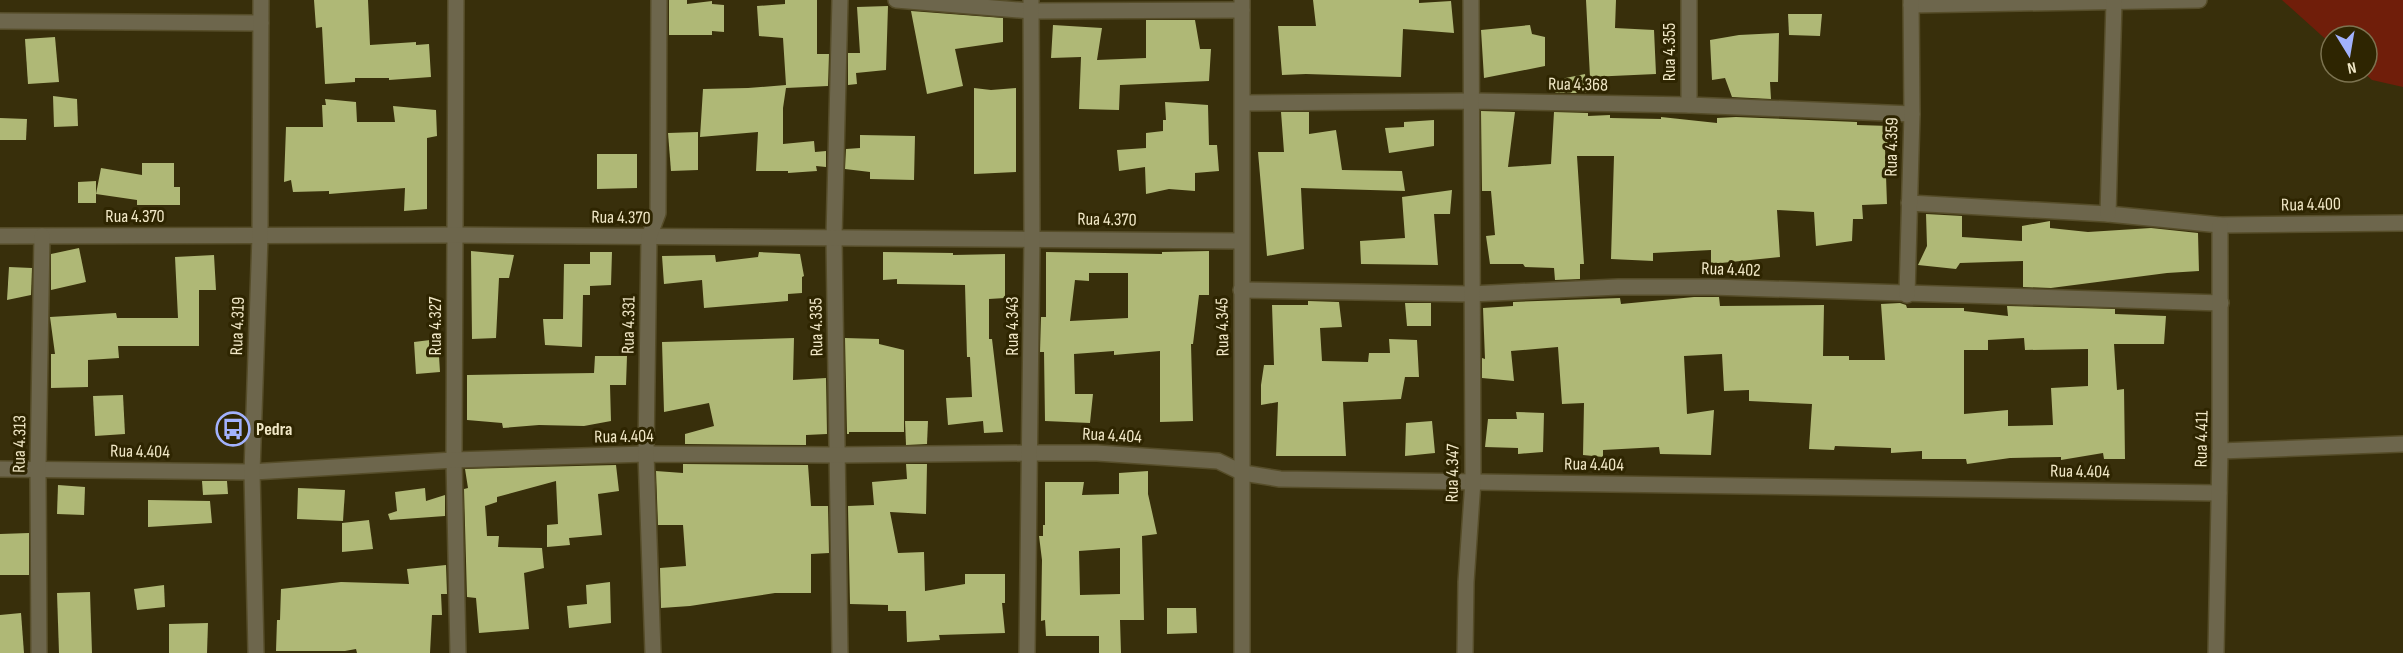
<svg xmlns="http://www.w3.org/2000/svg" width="2403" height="653" font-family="'Sofia Sans Condensed',sans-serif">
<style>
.green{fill:#701e0a}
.building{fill:#afb876;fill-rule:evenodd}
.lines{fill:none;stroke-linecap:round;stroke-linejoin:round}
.minor-casing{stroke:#564d29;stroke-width:18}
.minor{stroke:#6d664c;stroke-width:15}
.labels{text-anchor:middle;stroke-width:6;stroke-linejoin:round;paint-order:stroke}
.street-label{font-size:18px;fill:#f1e8c7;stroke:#2e2501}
.poi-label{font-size:18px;font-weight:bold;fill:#f1e8c7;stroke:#2e2501;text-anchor:start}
</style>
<rect width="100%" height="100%" fill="#382f0b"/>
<polygon class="green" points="2282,0 2403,0 2403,87 2372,80 2363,72 2367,72 2367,36 2331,36 2331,44"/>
<g class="building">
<polygon points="314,0 368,0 370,45 416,42 416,45 429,44 431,77 389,80 389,78 355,78 355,82 325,84 322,27 316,28"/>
<polygon points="669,0 687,0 687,4 712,1 712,4 724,5 724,32 712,31 712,35 669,35"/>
<polygon points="785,0 817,0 817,54 829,54 828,86 786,88 783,108 783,144 814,141 815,152 826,151 826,167 816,166 817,171 788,173 788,171 756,171 758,132 700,137 703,89 748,88 786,85 783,38 759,36 757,6 785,4"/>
<polygon points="1313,0 1419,0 1419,3 1451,1 1454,33 1403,29 1401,77 1306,74 1282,75 1278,26 1316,26"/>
<polygon points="1586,0 1616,0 1615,28 1654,30 1656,74 1590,77"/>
<polygon points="888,6 886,70 856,73 857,84 848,85 848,53 860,53 857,7"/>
<polygon points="911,11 1003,18 1003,42 955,49 963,86 927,94"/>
<polygon points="1788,14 1822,14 1820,36 1789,35"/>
<polygon points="1146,20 1195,20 1200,49 1211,49 1209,81 1120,85 1119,110 1079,109 1081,57 1051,58 1053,25 1102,28 1097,60 1146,58"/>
<polygon points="1530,25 1532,34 1545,37 1545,66 1484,78 1481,30"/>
<polygon points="1779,33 1778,82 1770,82 1771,99 1732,97 1725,78 1712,80 1710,40 1739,35"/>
<polygon points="55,37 59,82 28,84 25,39"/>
<polygon points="1585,74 1587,93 1555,93 1556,80"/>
<polygon points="974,88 991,90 1016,88 1016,172 974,174"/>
<polygon points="53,96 77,99 78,126 54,127"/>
<polygon points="325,99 356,102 357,122 395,122 393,106 436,110 437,136 427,138 427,209 404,211 405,188 329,194 329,191 293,192 291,180 284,182 286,127 323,127 322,105 326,105"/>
<polygon points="1165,102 1208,105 1209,145 1217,145 1219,171 1195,173 1195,191 1169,189 1146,194 1145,167 1119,171 1117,150 1146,148 1146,133 1163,131 1163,120 1166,120"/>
<polygon points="1481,111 1515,112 1508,167 1551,164 1554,112 1588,113 1588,116 1610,115 1610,118 1661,119 1661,117 1717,123 1717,118 1736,117 1857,122 1857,125 1890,126 1891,149 1885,148 1887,204 1862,205 1863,219 1853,219 1852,241 1816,246 1814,212 1777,210 1780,257 1711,264 1711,250 1653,253 1653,261 1611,259 1614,156 1577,156 1584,264 1580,264 1580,279 1555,280 1554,268 1525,267 1523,264 1490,264 1486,236 1495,235 1491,191 1482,191"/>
<polygon points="1281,112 1309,112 1309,134 1336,130 1342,170 1402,171 1405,191 1301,188 1304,249 1267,256 1258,152 1284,152"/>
<polygon points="0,118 27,119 26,140 0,140"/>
<polygon points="1434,120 1434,146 1389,153 1385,128 1404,127 1404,122"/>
<polygon points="698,132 698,170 671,171 668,133"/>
<polygon points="860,135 915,136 914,180 870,179 870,172 845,169 846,149 860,148"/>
<polygon points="597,154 637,154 637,188 597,189"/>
<polygon points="142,163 174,163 174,187 180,187 180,205 137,205 137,200 96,194 101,168 142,175"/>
<polygon points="96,181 96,203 78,203 78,182"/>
<polygon points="1452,190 1450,214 1434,214 1438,265 1361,264 1360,241 1405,238 1402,197"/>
<polygon points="1926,214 1962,216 1962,237 2022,241 2022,226 2050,221 2050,228 2088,232 2151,228 2198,233 2199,271 2167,273 2051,288 2023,287 2023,261 1960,263 1956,269 1918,265 1927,246"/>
<polygon points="79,248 86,282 51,290 51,254"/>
<polygon points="471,251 514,255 509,278 499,278 496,338 472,339"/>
<path d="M 1209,251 L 1209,295 L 1199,295 L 1193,344 L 1191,344 L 1193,421 L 1160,422 L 1160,351 L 1114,355 L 1114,351 L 1074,354 L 1075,394 L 1093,394 L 1090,423 L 1045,421 L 1044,352 L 1040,352 L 1041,317 L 1046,317 L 1046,252 L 1162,254 L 1162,252 ZM 1089,273 L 1128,273 L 1128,318 L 1070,321 L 1075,280 L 1089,281 Z"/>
<polygon points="590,252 612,252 611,285 590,286 590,295 583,295 582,347 545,345 543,319 563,319 564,264 590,264"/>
<polygon points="759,252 800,254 804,276 802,277 802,293 788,294 788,301 704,308 702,280 664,284 662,256 715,255 716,262 758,257"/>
<polygon points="883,252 953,253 953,255 1005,254 1005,298 989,299 989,339 992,339 1003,432 984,433 983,421 948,425 946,398 972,397 970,357 967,357 965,285 897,284 897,279 883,280"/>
<polygon points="214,255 216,290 199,290 199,346 118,346 119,358 88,360 88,387 51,388 51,354 55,354 50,317 116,313 117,318 178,318 175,257"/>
<polygon points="9,267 32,268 31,295 7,300"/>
<path d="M 1694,297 L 1719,297 L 1720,306 L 1824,305 L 1823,356 L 1849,356 L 1849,360 L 1885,360 L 1881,304 L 1900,303 L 1906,305 L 1907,308 L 1964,308 L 1964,311 L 2008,316 L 2007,306 L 2115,309 L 2115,314 L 2166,316 L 2164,344 L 2114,344 L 2117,390 L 2124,389 L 2125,459 L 2104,459 L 2103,453 L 2061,460 L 2061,457 L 2010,458 L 1967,464 L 1966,459 L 1922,459 L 1922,451 L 1891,453 L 1891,448 L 1835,446 L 1834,450 L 1809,449 L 1812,404 L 1749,401 L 1749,390 L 1724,391 L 1722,354 L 1684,356 L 1687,414 L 1714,410 L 1711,455 L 1660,454 L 1659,447 L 1603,450 L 1603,457 L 1583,455 L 1584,403 L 1562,404 L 1558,347 L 1511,351 L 1514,381 L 1482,378 L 1482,358 L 1485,359 L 1483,308 L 1513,306 L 1513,302 L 1620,298 L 1621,304 ZM 2024,338 L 2025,350 L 2088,349 L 2088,386 L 2051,388 L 2053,425 L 2008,426 L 2008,410 L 1964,414 L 1964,350 L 1988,350 L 1988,340 Z"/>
<polygon points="1308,301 1339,302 1342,327 1320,328 1322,361 1368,362 1369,353 1390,353 1389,339 1417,340 1419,377 1405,377 1401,399 1343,402 1346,456 1276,456 1278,402 1261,405 1261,385 1264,365 1274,365 1272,305 1308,305"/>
<polygon points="1405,303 1431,303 1431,326 1407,326"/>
<polygon points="794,338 793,380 826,378 827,434 806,435 806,445 685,444 685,434 714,426 709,403 664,412 662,342"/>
<polygon points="845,338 879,339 879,344 904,350 904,432 849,432 849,434 847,434"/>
<polygon points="438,339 440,372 416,374 414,342"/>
<polygon points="595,356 627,356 626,385 610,385 611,421 584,426 539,425 503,428 502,423 467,420 467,375 594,373"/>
<polygon points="123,395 125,434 95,436 93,396"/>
<polygon points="1516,412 1544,413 1543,452 1518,454 1518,448 1485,447 1488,419 1517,419"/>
<polygon points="905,421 928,421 927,444 906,445"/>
<polygon points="1432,421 1435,453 1405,456 1406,423"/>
<polygon points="683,464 808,465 811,506 828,506 829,553 811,554 811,593 775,593 690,606 661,608 660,568 686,566 683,525 658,525 656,471 683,473"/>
<polygon points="906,464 927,464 926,514 890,512 898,553 924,552 925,591 965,584 965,574 1005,574 1005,603 1002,603 1005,633 939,635 940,640 907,642 906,611 888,611 888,605 850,604 848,506 874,505 872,482 907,479"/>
<polygon points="616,465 619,491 598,494 602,535 569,538 570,545 547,547 547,525 558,524 556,481 497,497 497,502 485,506 487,536 499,536 498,547 542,548 544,568 524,573 529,629 479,633 476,598 467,597 464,489 468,488 465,469"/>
<path d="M 1148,471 L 1148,494 L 1157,534 L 1142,536 L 1144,620 L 1120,620 L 1121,653 L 1099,653 L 1099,636 L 1046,636 L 1045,620 L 1041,621 L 1042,560 L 1039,536 L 1043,536 L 1043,525 L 1045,525 L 1045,482 L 1084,482 L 1082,495 L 1119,494 L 1119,473 ZM 1120,548 L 1120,594 L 1080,595 L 1079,551 Z"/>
<polygon points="202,481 227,481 228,494 203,495"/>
<polygon points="58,485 85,487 84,515 57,514"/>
<polygon points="298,488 345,490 343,521 297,519"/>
<polygon points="425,488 426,501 445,495 445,516 390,520 388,514 397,511 395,492"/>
<polygon points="148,500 210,501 212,523 148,527"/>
<polygon points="369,520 373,549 342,552 342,523"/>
<polygon points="29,533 29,575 0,575 0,534"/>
<polygon points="446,565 447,594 441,594 442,615 432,615 430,653 357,653 356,649 345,651 276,651 277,620 280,620 281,589 341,582 409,584 407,569"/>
<polygon points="610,582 611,623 569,628 567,606 587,604 586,585"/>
<polygon points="164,585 165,607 137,610 134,589"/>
<polygon points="90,592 92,653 59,653 57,593"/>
<polygon points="1167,608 1196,608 1197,633 1167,634"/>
<polygon points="21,613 24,653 0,653 0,615"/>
<polygon points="208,623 207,653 169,653 169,624"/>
</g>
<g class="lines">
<g class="minor-casing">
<g id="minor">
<polyline points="456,0 454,460 458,653"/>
<polyline points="840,0 834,237 840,653"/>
<polyline points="896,0 1031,11 1242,10"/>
<polyline points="1689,0 1689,105"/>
<polyline points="1911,5 2199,0"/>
<polyline points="0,21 261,23"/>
<polyline points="1243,103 1473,101 1689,105 1912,114"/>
<polyline points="1909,203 2108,214 2220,225 2403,223"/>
<polyline points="2108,214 2114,2"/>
<polyline points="0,236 455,235 1241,241"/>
<polyline points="1241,290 1471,294 1618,287 1712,287 2221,303"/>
<polyline points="1907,295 1912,114 1911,0"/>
<polyline points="2220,451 2403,444"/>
<polyline points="0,469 252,472 454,460 646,454 837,455 1030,453 1097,453 1218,461 1243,473 1280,479 2219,493"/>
<polyline points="39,653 38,469 42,236"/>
<polyline points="256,653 252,472 260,236 261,0"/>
<polyline points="653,653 646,454 649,237 658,213 659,0"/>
<polyline points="1027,653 1032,238 1031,0"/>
<polyline points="1242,653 1242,0"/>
<polyline points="1465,653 1466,582 1473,481 1471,0"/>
<polyline points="2216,653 2220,451 2220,225"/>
</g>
</g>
<use href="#minor" class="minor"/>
</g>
<defs>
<g id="bus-ring" transform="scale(1.725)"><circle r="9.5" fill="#2e2501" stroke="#a2b2fd" stroke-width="1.5"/><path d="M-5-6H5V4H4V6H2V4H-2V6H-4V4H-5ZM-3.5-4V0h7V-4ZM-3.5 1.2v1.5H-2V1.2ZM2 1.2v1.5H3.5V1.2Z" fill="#a2b2fd"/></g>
</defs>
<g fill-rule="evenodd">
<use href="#bus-ring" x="233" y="429"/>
</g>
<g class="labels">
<g class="street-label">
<text transform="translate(1669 52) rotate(-90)" y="6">Rua 4.355</text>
<text transform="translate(1578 84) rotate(1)" y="6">Rua 4.368</text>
<text transform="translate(1891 147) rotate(-89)" y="6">Rua 4.359</text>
<text transform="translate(2311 204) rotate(-1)" y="6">Rua 4.400</text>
<text x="135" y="222">Rua 4.370</text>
<text transform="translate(621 217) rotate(1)" y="6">Rua 4.370</text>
<text transform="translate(1107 219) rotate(1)" y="6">Rua 4.370</text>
<text transform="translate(1731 269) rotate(2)" y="6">Rua 4.402</text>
<text transform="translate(628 325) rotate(-89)" y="6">Rua 4.331</text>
<text transform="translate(237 326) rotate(-88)" y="6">Rua 4.319</text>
<text transform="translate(435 326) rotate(-90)" y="6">Rua 4.327</text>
<text transform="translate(1012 326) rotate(-90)" y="6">Rua 4.343</text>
<text transform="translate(816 327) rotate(-91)" y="6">Rua 4.335</text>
<text transform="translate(1222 327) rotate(-91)" y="6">Rua 4.345</text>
<text transform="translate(1112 435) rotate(3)" y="6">Rua 4.404</text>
<text transform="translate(624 436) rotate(-1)" y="6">Rua 4.404</text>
<text transform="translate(2201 439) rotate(-89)" y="6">Rua 4.411</text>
<text transform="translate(19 444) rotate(-89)" y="6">Rua 4.313</text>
<text transform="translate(140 451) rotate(1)" y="6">Rua 4.404</text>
<text transform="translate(1594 464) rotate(1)" y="6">Rua 4.404</text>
<text transform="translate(2080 471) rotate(1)" y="6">Rua 4.404</text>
<text transform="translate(1452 473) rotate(-89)" y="6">Rua 4.347</text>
</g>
<g class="poi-label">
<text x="256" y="435">Pedra</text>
</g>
</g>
<g transform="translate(2349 54) rotate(169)"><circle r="28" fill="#2e2501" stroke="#7c7350" stroke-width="1.5"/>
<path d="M0-4.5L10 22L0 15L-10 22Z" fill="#a2b2fd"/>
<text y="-9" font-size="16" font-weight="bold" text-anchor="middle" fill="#f1e8c7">N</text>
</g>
</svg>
